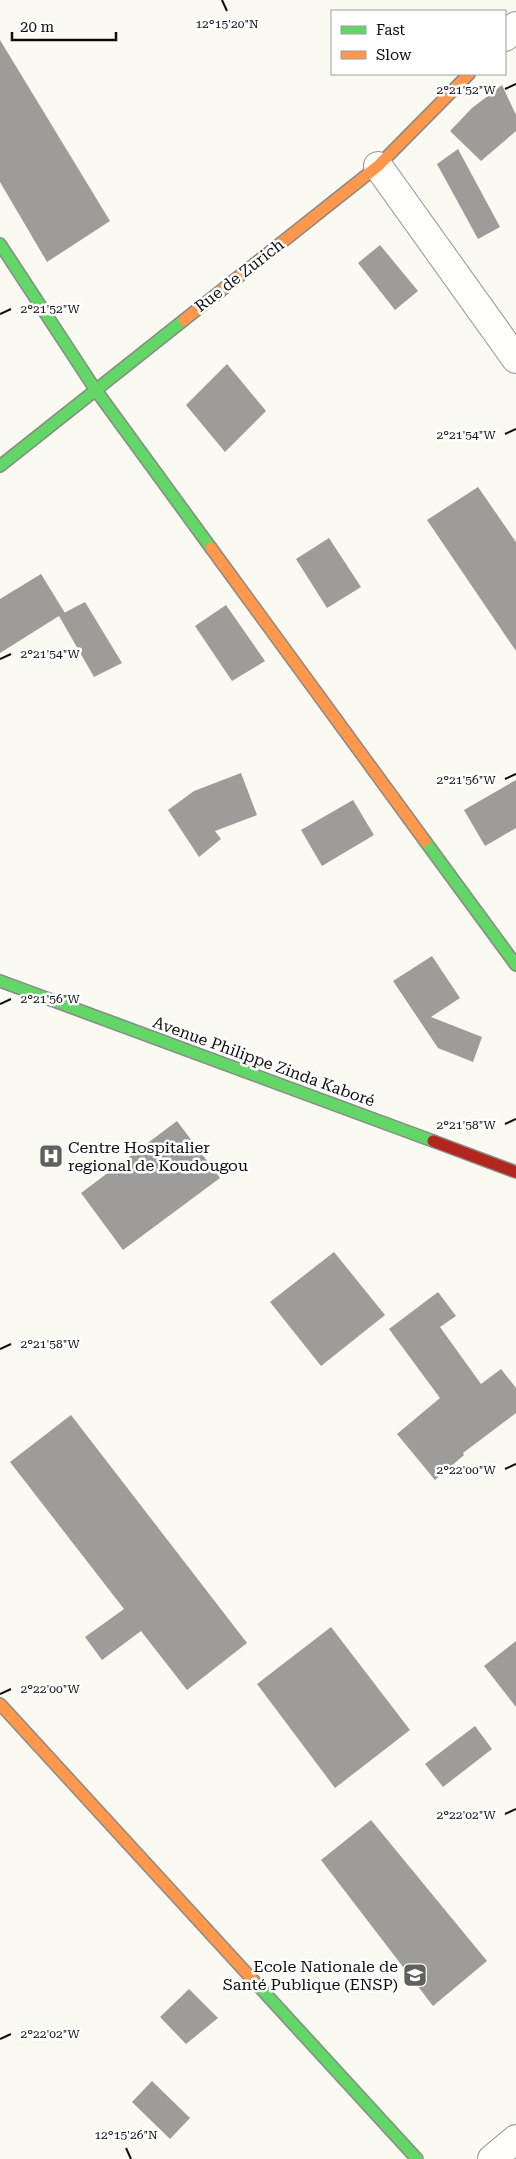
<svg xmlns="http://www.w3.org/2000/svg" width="516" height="2159" font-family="'Roboto Serif',serif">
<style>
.building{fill:#9e9c98}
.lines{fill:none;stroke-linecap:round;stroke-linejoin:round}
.street-casing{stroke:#949390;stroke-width:30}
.fast-casing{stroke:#8a8a87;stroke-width:14}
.slow-casing{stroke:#8a8a87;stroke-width:14}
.jam-casing{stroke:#8a8a87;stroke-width:14}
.street{stroke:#fefefd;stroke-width:28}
.fast{stroke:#63d668;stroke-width:11}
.slow{stroke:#ff974d;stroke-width:11}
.jam{stroke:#b3261e;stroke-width:11}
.ticks{fill:none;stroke:#0d0d0d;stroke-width:2}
.labels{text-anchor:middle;stroke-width:5;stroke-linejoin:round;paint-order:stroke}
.street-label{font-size:16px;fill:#0d0d0d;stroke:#fff}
.poi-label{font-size:16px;fill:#0d0d0d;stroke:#fff;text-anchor:start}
.ticks-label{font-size:12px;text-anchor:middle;fill:#0d0d0d;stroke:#fff;stroke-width:5;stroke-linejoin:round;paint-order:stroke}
</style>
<rect width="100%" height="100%" fill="#faf9f2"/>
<g class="building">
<polygon points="0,40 110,221 47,262 0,182"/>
<polygon points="502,85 516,115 516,131 481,161 450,131 472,108"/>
<polygon points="458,149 500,227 478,239 437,164"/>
<polygon points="380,245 418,291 395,310 358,263"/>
<polygon points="227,364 266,411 225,452 186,405"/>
<polygon points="478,487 516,542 516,651 427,520"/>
<polygon points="329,538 361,587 327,608 296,559"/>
<polygon points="41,574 65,613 62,614 85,602 122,663 94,677 59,616 0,653 0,599"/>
<polygon points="226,605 265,661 232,681 195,626"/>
<polygon points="241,773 257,815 215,831 221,839 199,857 168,810 194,791"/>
<polygon points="516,780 516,828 485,846 464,810"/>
<polygon points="353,800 374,835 322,866 301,830"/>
<polygon points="432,956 460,998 431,1017 482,1037 473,1062 438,1048 393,981"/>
<polygon points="177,1121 220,1178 123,1250 81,1193"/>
<polygon points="334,1252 385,1315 321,1366 270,1302"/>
<polygon points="438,1292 456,1316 440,1327 481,1384 501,1369 516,1388 516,1413 463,1453 464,1455 435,1480 397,1434 440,1398 389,1329"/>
<polygon points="71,1415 247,1643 187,1690 141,1631 102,1660 85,1637 124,1609 10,1462"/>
<polygon points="331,1627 410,1730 335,1788 257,1684"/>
<polygon points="516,1641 516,1707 484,1666"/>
<polygon points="475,1726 492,1749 443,1787 425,1764"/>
<polygon points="371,1820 487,1961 433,2006 321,1860"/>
<polygon points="189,1989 218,2018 186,2044 160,2017"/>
<polygon points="152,2081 190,2118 170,2139 132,2102"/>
</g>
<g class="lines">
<g class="street-casing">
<g id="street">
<polyline points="505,37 516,26"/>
<polyline points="378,166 516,359"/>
<polyline points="492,2159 516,2139"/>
</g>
</g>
<g class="fast-casing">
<g id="fast">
<polyline points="0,244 95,389 211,548"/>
<polyline points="0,466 184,320"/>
<polyline points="425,841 516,965"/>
<polyline points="0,981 433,1141"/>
<polyline points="253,1980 417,2159"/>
</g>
</g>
<g class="slow-casing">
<g id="slow">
<polyline points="184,320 378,166 469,74"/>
<polyline points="211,548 425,841"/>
<polyline points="0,1704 253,1980"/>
</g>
</g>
<g class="jam-casing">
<polyline id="jam" points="433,1141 516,1172"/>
</g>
<use href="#street" class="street"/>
<use href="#fast" class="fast"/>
<use href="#slow" class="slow"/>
<use href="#jam" class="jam"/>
</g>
<path class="ticks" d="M 222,0 L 227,11M 505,89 L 516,84M 0,314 L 11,309M 505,434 L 516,429M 0,659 L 11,654M 505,779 L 516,774M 0,1004 L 11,999M 505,1124 L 516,1119M 0,1349 L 11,1344M 505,1469 L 516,1464M 0,1694 L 11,1689M 505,1814 L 516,1809M 0,2039 L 11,2034M 126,2148 L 131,2159"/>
<defs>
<g id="hospital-square" transform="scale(1.25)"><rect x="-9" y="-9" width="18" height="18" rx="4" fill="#60605d" stroke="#fff"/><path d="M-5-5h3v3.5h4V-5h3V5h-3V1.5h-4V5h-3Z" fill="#fff"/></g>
<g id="school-square" transform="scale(1.25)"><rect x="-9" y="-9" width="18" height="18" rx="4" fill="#60605d" stroke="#fff"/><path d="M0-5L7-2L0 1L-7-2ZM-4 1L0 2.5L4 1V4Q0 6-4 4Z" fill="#fff"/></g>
</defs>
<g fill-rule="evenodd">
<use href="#hospital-square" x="51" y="1156"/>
<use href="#school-square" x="415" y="1975"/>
</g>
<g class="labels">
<g class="street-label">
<text transform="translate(239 275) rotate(-38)" y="6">Rue de Zurich</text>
<text transform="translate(264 1061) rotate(20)" y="6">Avenue Philippe Zinda Kaboré</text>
</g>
<g class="poi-label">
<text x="68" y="1153">Centre Hospitalier<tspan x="68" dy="18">regional de Koudougou</tspan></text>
<text x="398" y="1972" text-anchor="end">Ecole Nationale de<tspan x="398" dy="18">Santé Publique (ENSP)</tspan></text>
</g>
</g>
<g class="ticks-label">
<text x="227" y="28">12°15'20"N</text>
<text x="466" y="94">2°21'52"W</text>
<text x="50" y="313">2°21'52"W</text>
<text x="466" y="439">2°21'54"W</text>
<text x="50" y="658">2°21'54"W</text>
<text x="466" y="784">2°21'56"W</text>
<text x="50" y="1003">2°21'56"W</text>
<text x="466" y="1129">2°21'58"W</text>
<text x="50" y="1348">2°21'58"W</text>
<text x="466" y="1474">2°22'00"W</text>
<text x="50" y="1693">2°22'00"W</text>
<text x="466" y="1819">2°22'02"W</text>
<text x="50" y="2038">2°22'02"W</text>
<text x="126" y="2139">12°15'26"N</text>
</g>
<rect x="331" y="10" width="175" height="65" fill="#ffffff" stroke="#9e9e9e"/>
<rect x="341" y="26" width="25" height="8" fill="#63d668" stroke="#9e9e9e"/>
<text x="376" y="35" font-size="15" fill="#0d0d0d">Fast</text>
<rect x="341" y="51" width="25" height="8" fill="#ff974d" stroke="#9e9e9e"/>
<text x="376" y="60" font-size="15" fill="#0d0d0d">Slow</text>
<path d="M12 32v8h104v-8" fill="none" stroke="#0d0d0d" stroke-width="2.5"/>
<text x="20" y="32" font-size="15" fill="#0d0d0d" stroke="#ffffff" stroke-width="4" paint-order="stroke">20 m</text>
</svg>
